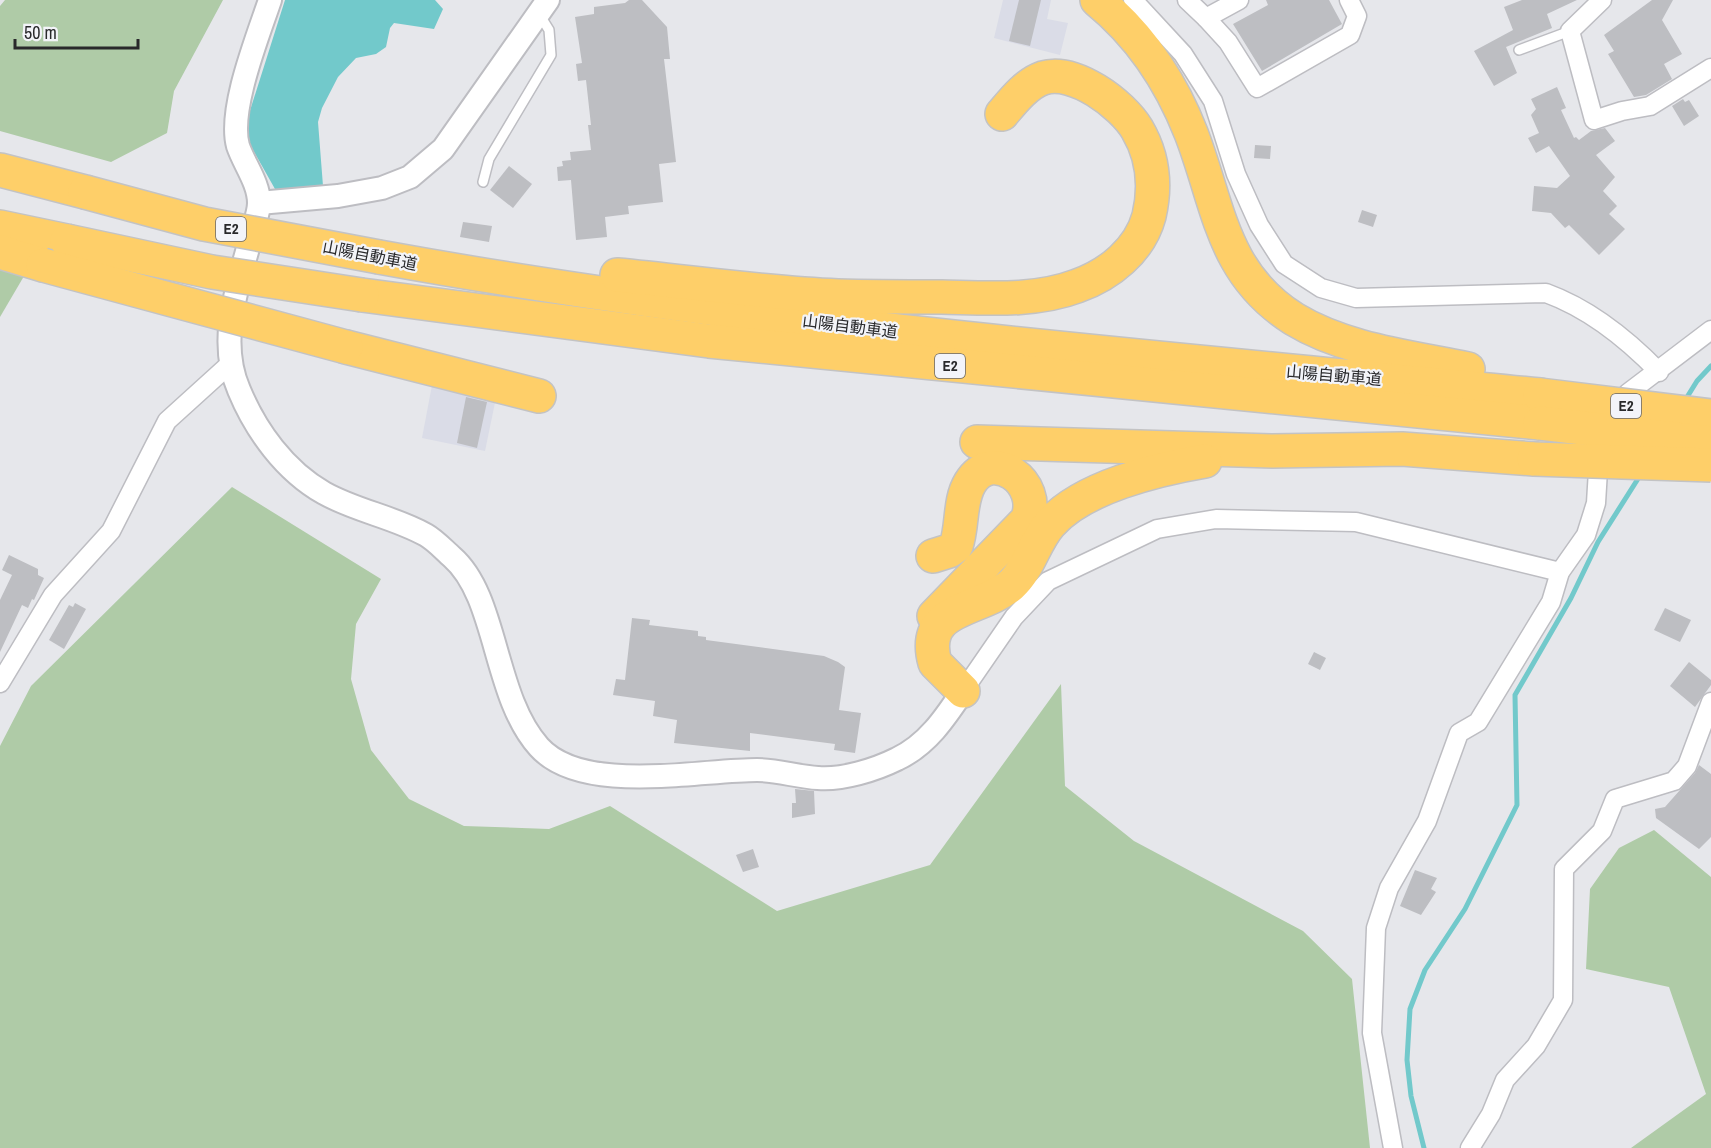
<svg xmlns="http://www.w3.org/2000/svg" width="1711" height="1148" font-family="'Archivo Narrow','Noto Sans JP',sans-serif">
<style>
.built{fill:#dadce7}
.green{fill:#afcba7}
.water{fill:#72c9cb}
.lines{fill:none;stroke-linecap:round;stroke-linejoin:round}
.stream{stroke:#72c9cb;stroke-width:5}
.building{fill:#bdbec2}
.service-casing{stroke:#bdbdc2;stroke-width:12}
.minor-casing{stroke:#bdbdc2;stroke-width:21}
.tertiary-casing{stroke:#bdbdc2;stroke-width:26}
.motorway-casing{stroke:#c3c3c4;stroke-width:36}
.service{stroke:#fff;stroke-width:9}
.minor{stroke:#fff;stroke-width:18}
.tertiary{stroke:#fff;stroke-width:22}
.motorway{stroke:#fecf69;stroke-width:33}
.motorway-bridge-casing{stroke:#c3c3c4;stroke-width:36;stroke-linecap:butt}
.motorway-bridge{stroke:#fecf69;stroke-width:33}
.labels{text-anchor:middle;stroke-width:4.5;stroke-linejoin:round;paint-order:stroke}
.shield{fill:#f3f4f9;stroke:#666669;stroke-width:1.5}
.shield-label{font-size:15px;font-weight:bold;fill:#29292b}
.street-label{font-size:16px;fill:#29292b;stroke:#f3f4f9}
</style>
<rect width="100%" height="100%" fill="#e6e7eb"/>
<g class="built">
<polygon points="1003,0 1051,0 1047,19 1068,23 1060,55 994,38"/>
<polygon points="433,380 497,393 485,451 422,438"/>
</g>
<g class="green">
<polygon points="5,0 223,0 174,91 167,133 111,162 0,131 0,6"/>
<polygon points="0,264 27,271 0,317"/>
<polygon points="232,487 381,579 356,624 351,679 371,750 409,799 464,826 549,829 610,806 777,911 930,865 1061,684 1065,786 1134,841 1303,931 1352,979 1370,1148 0,1148 0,746 31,686"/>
<polygon points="1654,830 1711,877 1711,1148 1631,1148 1706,1094 1669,987 1586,969 1590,889 1619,848"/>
</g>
<polygon class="water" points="285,0 435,0 443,9 434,29 394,23 390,28 386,47 376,54 356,58 338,77 322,108 318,122 323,186 293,190 275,189 249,143 247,120"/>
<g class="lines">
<g class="stream">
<polyline points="1684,402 1697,381 1711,366"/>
<polyline points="1424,1148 1411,1096 1407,1060 1410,1009 1425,970 1465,909 1517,805 1515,695 1571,598 1598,542 1641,474"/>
</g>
</g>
<g class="building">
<polygon points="629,0 642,0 667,27 670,59 664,59 676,162 659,164 663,202 628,206 629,214 605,217 607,237 576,240 571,180 558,181 557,167 563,166 562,161 571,160 570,152 591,150 588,125 591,125 586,80 578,81 576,64 582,63 575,17 594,14 594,7 625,3"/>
<polygon points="1019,0 1041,0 1030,46 1009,41"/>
<polygon points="1266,0 1329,0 1342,24 1262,71 1233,24 1268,5"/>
<polygon points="1522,0 1577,0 1547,14 1552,28 1506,47 1517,73 1494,86 1474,51 1513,30 1504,7"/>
<polygon points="1652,0 1673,0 1662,20 1682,54 1664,64 1672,79 1646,95 1634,97 1608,54 1614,51 1604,35"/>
<polygon points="1557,87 1566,108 1561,110 1574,138 1576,137 1579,140 1591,131 1605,128 1615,141 1596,155 1615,177 1603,191 1617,206 1609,214 1625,229 1599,255 1569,225 1565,228 1551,213 1532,211 1534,186 1557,188 1570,176 1549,146 1536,153 1528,138 1539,133 1531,115 1536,109 1531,99"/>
<polygon points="1683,99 1685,102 1689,100 1699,116 1684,126 1672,106"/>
<polygon points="1255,145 1271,146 1270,159 1254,158"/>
<polygon points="509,166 532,184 513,208 490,190"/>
<polygon points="1362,210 1377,215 1373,227 1358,222"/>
<polygon points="463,222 492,226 489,242 460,237"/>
<polygon points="466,397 487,402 477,448 457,443"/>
<polygon points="9,555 38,569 38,575 44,578 34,600 32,599 28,608 22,605 0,652 0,600 12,575 2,570"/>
<polygon points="75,603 86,609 64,649 49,640 69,605 73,607"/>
<polygon points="1665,608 1691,620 1680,642 1654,630"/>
<polygon points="632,618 650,620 649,625 698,631 698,636 706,637 706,640 824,656 838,662 845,667 839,710 861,713 855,753 834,750 835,744 750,733 750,751 674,743 677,720 653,716 655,701 613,695 616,679 625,680"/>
<polygon points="1314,652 1326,658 1320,670 1308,664"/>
<polygon points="1689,662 1711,680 1711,685 1695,707 1670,686"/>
<polygon points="1699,765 1711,774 1711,837 1699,849 1656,818 1655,809 1665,807 1695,773"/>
<polygon points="795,789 814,791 815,814 792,818 792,803 796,803"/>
<polygon points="753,849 759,867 743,872 736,855"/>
<polygon points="1415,870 1437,878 1431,889 1436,892 1421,915 1400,906"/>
</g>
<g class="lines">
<g class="service-casing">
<g id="service">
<polyline points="1519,50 1570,31"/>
<polyline points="483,182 489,159 551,55 549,30 539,14"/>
</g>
</g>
<g class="minor-casing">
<g id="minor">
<path d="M 1133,0 L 1183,54 L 1213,101 L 1236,174 L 1259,225 L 1284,264 L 1321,288 L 1356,298 L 1546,293 C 1590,309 1627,339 1659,372"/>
<polyline points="1187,0 1206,18 1239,0"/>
<polyline points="1602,0 1570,31 1594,120 1622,111 1650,106 1711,68"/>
<polyline points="1206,18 1228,42 1257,88 1350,35 1357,16 1349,0"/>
<polyline points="1619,408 1628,393 1711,330"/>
<polyline points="0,683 53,595 111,531 167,421 231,363"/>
<polyline points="963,691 1014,617 1048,581 1157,529 1216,519 1356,522 1560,572"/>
<polyline points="1393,1148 1372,1033 1376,928 1389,888 1427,821 1459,733 1478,722 1551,602 1560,572 1586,535 1596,503 1599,454"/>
<polyline points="1470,1148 1491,1114 1505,1080 1536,1046 1563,1000 1564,869 1602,831 1615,799 1674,781 1687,766 1711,702"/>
</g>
</g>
<g class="tertiary-casing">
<g id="tertiary">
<path d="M 270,0 C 258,36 228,110 238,146 C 244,164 259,183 259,203 C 259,214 253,226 251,237 C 238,286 217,340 239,390 C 256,431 285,471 324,493 C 356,511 394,517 426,535 C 435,540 444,550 452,557 C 498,597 493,696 539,747 C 582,795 698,770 757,770 C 777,770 798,777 818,778 C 842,780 875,770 897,759 C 927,745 945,718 963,691"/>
<polyline points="259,203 338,196 382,188 410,177 443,149 548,0"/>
</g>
</g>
<g class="motorway-casing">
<g id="motorway">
<path d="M 1097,0 C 1140,35 1171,82 1191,133 C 1219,205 1221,273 1294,319 C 1345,350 1411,357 1468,369"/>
<polyline points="0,170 85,192"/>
<polyline points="0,227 67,241"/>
<polyline points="0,252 43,265"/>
<path d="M 379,257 C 763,327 1153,356 1540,395"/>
<path d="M 617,275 C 690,282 765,293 838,296 C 873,297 908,297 942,297 C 987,298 1035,302 1077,286 C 1109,275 1140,250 1149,216 C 1156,186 1153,156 1137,129 C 1122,104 1074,68 1043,78 C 1026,84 1013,101 1002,114"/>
<polyline points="362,295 709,341 1540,423"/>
<polyline points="346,347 539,396"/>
<polyline points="977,442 1272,451 1402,449 1534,459"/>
<path d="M 933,556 L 949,551 L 956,546 C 963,526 959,501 970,483 C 992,446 1043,483 1027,520 L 934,616"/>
<path d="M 963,691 L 935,663 C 919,606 980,612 1011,585 C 1029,569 1034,542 1050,524 C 1082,487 1158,469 1205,461"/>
</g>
</g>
<use href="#service" class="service"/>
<use href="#minor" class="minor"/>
<use href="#tertiary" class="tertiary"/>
<use href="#motorway" class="motorway"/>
<g class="motorway-bridge-casing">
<g id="motorway-bridge">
<polyline points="85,192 204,224 379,257"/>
<polyline points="67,241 212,272 362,295"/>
<polyline points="43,265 346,347"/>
<polyline points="1540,395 1711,416"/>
<polyline points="1540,423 1711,443"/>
<polyline points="1534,459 1711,465"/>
</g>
</g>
<use href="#motorway-bridge" class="motorway-bridge"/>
</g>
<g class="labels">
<g class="shield">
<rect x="216" y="217" width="30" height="24" rx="4.5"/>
<rect x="935" y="354" width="30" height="24" rx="4.5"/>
<rect x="1611" y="394" width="30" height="24" rx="4.5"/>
</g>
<g class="shield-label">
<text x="231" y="234">E2</text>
<text x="950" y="371">E2</text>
<text x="1626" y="411">E2</text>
</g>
<g class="street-label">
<text transform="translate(370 255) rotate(11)" y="6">山陽自動車道</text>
<text transform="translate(850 326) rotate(7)" y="6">山陽自動車道</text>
<text transform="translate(1334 375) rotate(5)" y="6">山陽自動車道</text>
</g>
</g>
<path d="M15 39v9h123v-9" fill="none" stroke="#29292b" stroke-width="3"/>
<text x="24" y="39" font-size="18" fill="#29292b" stroke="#f3f4f9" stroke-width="4.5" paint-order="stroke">50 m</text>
</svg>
